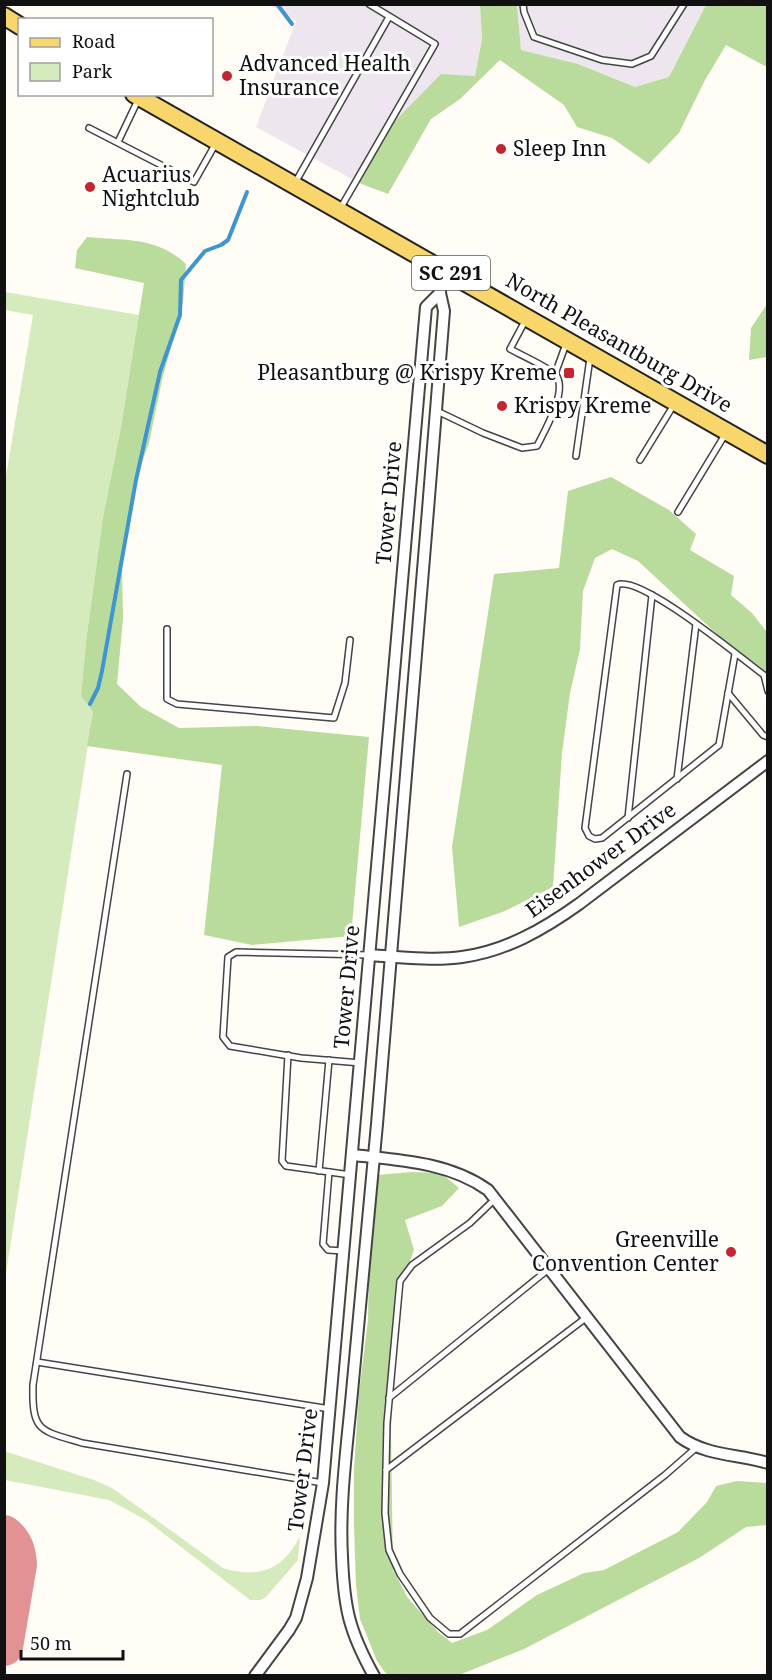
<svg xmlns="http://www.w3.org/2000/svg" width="772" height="1680" font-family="'Noto Serif',serif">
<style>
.industrial{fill:#eee6ef}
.green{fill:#d5ebbd}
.forest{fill:#b9dc9c}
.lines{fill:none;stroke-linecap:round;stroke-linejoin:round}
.stream{stroke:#3f96cf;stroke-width:4}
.taxiway{stroke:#e29292;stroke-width:38}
.lane-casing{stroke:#444;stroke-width:8}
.street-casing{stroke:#444;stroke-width:14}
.primary-casing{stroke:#222;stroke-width:20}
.lane{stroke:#fff;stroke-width:5}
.street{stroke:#fff;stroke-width:10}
.primary{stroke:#f9d66b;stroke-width:16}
.poi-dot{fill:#c4262e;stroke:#fff;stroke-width:2}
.labels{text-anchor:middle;stroke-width:6;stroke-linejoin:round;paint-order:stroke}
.shield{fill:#fff;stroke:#585858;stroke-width:1.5}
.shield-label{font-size:20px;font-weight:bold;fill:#111}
.poi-label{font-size:21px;fill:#111;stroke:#fff;text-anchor:start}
.street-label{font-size:21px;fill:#111;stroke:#fff}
</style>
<rect width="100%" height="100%" fill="#fffdf5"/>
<g class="industrial">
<polygon points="270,5 480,5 482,39 475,76 389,127 359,183 256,127 296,21"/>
<polygon points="517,5 706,5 669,77 635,87 578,64 521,50"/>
</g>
<g class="green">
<polygon points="5,292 139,315 121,427 103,517 86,641 81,696 93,712 5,1280 4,488 33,315 5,310"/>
<path d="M 4,1451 L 94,1480 L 112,1488 L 223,1568 C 259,1579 283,1570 300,1536 L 298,1560 L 266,1597 L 261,1600 L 250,1600 L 146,1520 L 109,1500 L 5,1480 Z"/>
</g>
<g class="forest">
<polygon points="480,5 517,5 521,50 578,64 635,87 669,77 706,5 767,5 767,67 726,45 705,80 679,133 649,164 612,138 577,127 564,105 500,60 460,99 431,119 388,194 359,183 389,127 441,74 475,76 482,39"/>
<path d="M 87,237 C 125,241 156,236 186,264 L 183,303 L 162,380 L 149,443 L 133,488 L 122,566 L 123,618 L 117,684 L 141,707 L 179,728 L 257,726 L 369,737 L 351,936 L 252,945 L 204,935 L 222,765 L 87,746 L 93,712 L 81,696 L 86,641 L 103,517 L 121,427 L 144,283 L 75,268 L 77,250 Z"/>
<polygon points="767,304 767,357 749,360 751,328"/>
<polygon points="611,477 669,510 696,534 690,550 734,576 731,595 752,613 767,632 767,672 720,637 638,561 612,549 595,558 583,591 580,649 570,693 562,753 553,887 505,911 459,927 452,847 494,574 559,568 568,491"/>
<polygon points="411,1172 441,1173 459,1188 442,1206 405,1220 414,1250 401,1286 392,1360 391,1434 393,1570 408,1598 438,1632 452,1643 487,1630 537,1595 584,1573 604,1570 678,1532 707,1502 716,1486 737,1481 767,1483 767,1525 746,1527 699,1558 524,1649 459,1675 387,1675 377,1661 360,1619 356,1585 354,1527 354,1469 359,1393 368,1320 369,1267 374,1202 378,1175"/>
</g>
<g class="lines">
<g class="stream">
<polyline points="277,4 292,24"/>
<polyline points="90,704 98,688 102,671 136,480 160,372 180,315 181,280 205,251 221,245 228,240 247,192"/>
</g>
<path class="taxiway" d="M 4,1534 C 14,1542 17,1551 18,1564 L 4,1647"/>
<g class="lane-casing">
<g id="lane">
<polyline points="523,4 524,12 534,37 602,60 632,64 651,56 684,4"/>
<polyline points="89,128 194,182 216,143"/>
<polyline points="118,142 138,100"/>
<polyline points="295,183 389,17"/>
<polyline points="340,209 435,44 369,4"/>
<polyline points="555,374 566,344"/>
<path d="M 437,411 L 483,433 L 522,448 L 537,446 C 545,430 568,391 556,375 C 550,368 519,354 510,349 L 525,321"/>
<polyline points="576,456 590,358"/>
<polyline points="640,460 675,403"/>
<polyline points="678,512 726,433"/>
<polyline points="167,629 167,699 177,704 334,718 345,683 350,640"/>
<path d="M 735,654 L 719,745 L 602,838 L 595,839 L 589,836 L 585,828 L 617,585 C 639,573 742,659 764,675 L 768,691"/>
<polyline points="728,693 763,735 768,737"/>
<path d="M 127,774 L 33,1385 C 32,1432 39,1430 82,1443 L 323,1483"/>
<polyline points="677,779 696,624"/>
<polyline points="628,818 652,595"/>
<polyline points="288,1055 282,1161 286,1166 351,1175"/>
<polyline points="361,1063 301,1058 230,1046 223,1037 228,957 236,952 370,955"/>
<polyline points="319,1171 329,1060"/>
<polyline points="329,1172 323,1244 328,1250 343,1251"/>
<polyline points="495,1199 470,1223 412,1265 400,1281 387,1423 385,1513 389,1550 400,1574 430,1618 449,1634 460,1634 665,1475 697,1447"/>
<polyline points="37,1362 330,1409"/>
<polyline points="389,1398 550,1268"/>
<polyline points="386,1470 587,1317"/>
</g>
</g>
<g class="street-casing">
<g id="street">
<path d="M 370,955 C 398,957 435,961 462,957 C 506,951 544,929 579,904 L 768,761"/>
<path d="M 353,1155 C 399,1160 449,1162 488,1190 L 680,1437 C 706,1456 738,1454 768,1463"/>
<polyline points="255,1676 289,1630 296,1618 307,1578 323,1483 426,307 440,293"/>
<path d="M 374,1676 C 349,1631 344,1608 342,1557 C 339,1502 347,1447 352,1392 C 360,1302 369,1213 377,1124 C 401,853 422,582 444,311 L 440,293 L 441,267"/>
</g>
</g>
<g class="primary-casing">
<g id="primary">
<polyline points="4,16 20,26"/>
<polyline points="134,94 768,455"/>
</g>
</g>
<use href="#lane" class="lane"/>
<use href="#street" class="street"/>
<use href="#primary" class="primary"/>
</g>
<g class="poi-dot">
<circle cx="227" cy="76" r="6"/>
<circle cx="501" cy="149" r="6"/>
<circle cx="90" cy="187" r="6"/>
<rect x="563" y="367" width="12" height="12" rx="3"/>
<circle cx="502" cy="406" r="6"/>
<circle cx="731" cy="1252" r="6"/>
</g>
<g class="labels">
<rect class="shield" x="412" y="256" width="78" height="34" rx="4.5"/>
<g class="shield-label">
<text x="451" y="280">SC 291</text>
</g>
<g class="poi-label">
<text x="239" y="71">Advanced Health<tspan x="239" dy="24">Insurance</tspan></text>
<text x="513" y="156">Sleep Inn</text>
<text x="102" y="182">Acuarius<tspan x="102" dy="24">Nightclub</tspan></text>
<text x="557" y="380" text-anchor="end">Pleasantburg @ Krispy Kreme</text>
<text x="514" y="413">Krispy Kreme</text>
<text x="719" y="1247" text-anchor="end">Greenville<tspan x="719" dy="24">Convention Center</tspan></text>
</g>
<g class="street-label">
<text transform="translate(619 343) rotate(30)" y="7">North Pleasantburg Drive</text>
<text transform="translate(389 503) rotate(-85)" y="7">Tower Drive</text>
<text transform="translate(601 860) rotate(-36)" y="7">Eisenhower Drive</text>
<text transform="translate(347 987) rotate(-85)" y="7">Tower Drive</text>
<text transform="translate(303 1470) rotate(-83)" y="7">Tower Drive</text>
</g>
</g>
<rect width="772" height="1680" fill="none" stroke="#111111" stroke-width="12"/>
<rect x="18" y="18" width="195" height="78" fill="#ffffff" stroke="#a0a0a0" stroke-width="1.5"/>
<rect x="30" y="38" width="30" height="9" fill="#f9d66b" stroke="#a0a0a0" stroke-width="1.5"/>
<text x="72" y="48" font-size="18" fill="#111111">Road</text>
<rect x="30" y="63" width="30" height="18" fill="#d5ebbd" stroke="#a0a0a0" stroke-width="1.5"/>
<text x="72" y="78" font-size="18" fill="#111111">Park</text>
<path d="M21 1650v9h102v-9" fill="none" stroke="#111111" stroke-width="3"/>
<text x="30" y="1650" font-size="18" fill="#111111" stroke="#ffffff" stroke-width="4.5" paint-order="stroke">50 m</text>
</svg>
